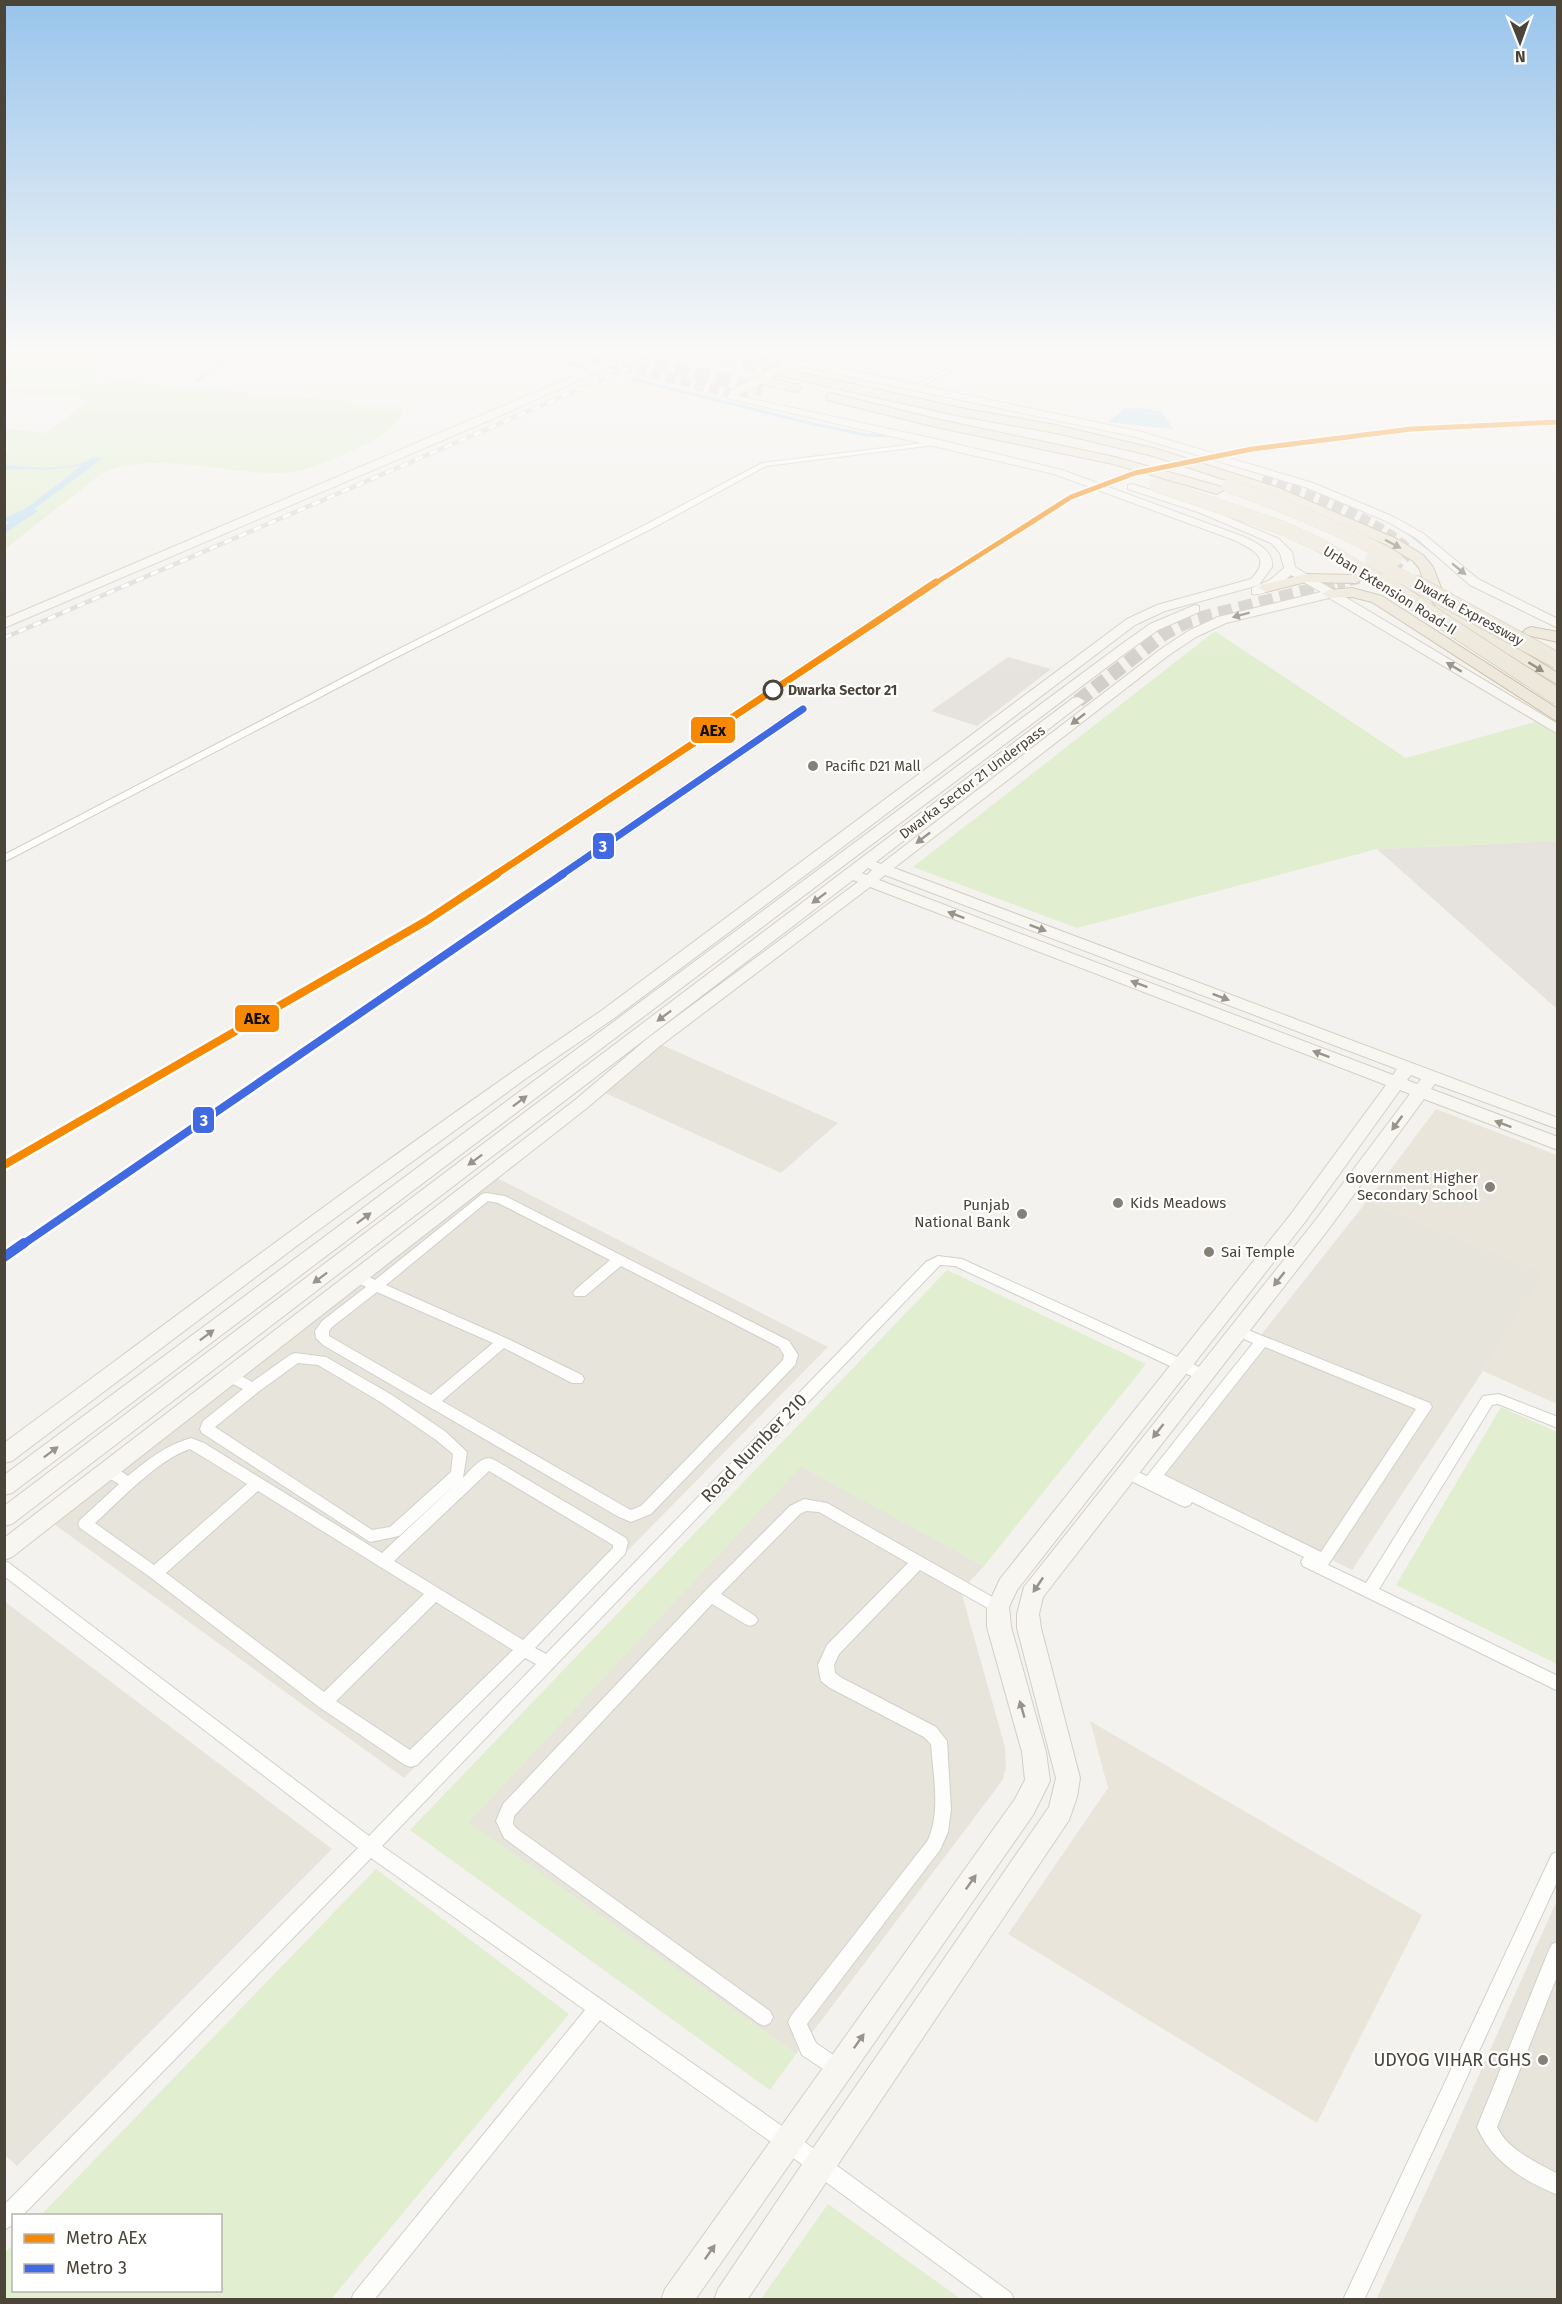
<svg xmlns="http://www.w3.org/2000/svg" width="1562" height="2304" font-family="'Fira Sans',sans-serif">
<style>
.residential{fill:#e7e4dc}
.industrial{fill:#e6e2de}
.education{fill:#eae5da}
.green{fill:#e1eecf}
.parking{fill:#e6e3df}
.water{fill:#c0ddf1}
.lines{fill:none;stroke-linecap:round;stroke-linejoin:round}
.stream{stroke:#c0ddf1;stroke-width:3}
.secondary-tunnel-far1{stroke:#d2cfca;stroke-width:10;stroke-dasharray:10 5;stroke-linecap:butt}
.secondary-tunnel{stroke:#d2cfca;stroke-width:14;stroke-dasharray:14 7;stroke-linecap:butt}
.highway-tunnel{stroke:#d2cfca;stroke-width:14;stroke-dasharray:14 7;stroke-linecap:butt}
.street-casing{stroke:#d2d0cb;stroke-width:2}
.secondary-casing{stroke:#d3cfc5;stroke-width:2}
.highway-casing{stroke:#ccbfa9;stroke-width:2}
.street{fill:#fdfdfc;fill-rule:evenodd}
.secondary{fill:#f7f6f1;fill-rule:evenodd}
.highway{fill:#ede8db;fill-rule:evenodd}
.rail-casing{stroke:#dbdbda;stroke-width:4.5}
.rail{stroke:#fff;stroke-width:3;stroke-dasharray:8;stroke-linecap:butt}
.highway-bridge-far1-casing{stroke:#ccbfa9;stroke-width:14;stroke-linecap:butt}
.highway-bridge-casing{stroke:#ccbfa9;stroke-width:17;stroke-linecap:butt}
.highway-bridge-far1{stroke:#ede8db;stroke-width:14}
.highway-bridge{stroke:#ede8db;stroke-width:16}
.metro-1-far2-casing{stroke:#fff;stroke-width:8}
.metro-1-far1-casing{stroke:#fff;stroke-width:10}
.metro-1-casing{stroke:#fff;stroke-width:13}
.metro-2-far2-casing{stroke:#fff;stroke-width:10}
.metro-2-far1-casing{stroke:#fff;stroke-width:13}
.metro-2-casing{stroke:#fff;stroke-width:15}
.metro-1-far2{stroke:#f68803;stroke-width:5}
.metro-1-far1{stroke:#f68803;stroke-width:7}
.metro-1{stroke:#f68803;stroke-width:8}
.metro-2-far2{stroke:#4169e1;stroke-width:7}
.metro-2-far1{stroke:#4169e1;stroke-width:8}
.metro-2{stroke:#4169e1;stroke-width:10}
.oneway{fill:#948e82}
.oneway2{fill:#98948c}
.stop-dot{fill:#fff;stroke:#4b4439;stroke-width:3}
.poi-dot{fill:#868178;stroke:#fff;stroke-width:2}
.labels{text-anchor:middle;stroke-width:4.5;stroke-linejoin:round;paint-order:stroke}
.far-street-label{font-size:14px;fill:#4b4439;stroke:#fff}
.far-stop-label{font-size:14px;font-weight:bold;fill:#4b4439;stroke:#fff;text-anchor:start}
.far-poi-label{font-size:14px;fill:#4b4439;stroke:#fff;text-anchor:start}
.poi-label{font-size:15px;fill:#4b4439;stroke:#fff;text-anchor:end}
.near-street-label{font-size:18px;fill:#4b4439;stroke:#fff}
.near-poi-label{font-size:18px;fill:#4b4439;stroke:#fff;text-anchor:end}
.line-badge{stroke:#fff;stroke-width:2}
.badge-label{font-size:16px;text-anchor:middle;font-weight:bold;fill:#fff}
.pale-badge-label{font-size:16px;text-anchor:middle;font-weight:bold;fill:#111}
</style>
<rect width="100%" height="100%" fill="#f4f2ee"/>
<g class="residential">
<polygon points="662,1045 838,1123 781,1173 603,1092"/>
<polygon points="497,1178 828,1347 404,1778 54,1524"/>
<polygon points="1367,1201 1544,1273 1483,1371 1352,1570 1155,1469"/>
<polygon points="801,1466 984,1566 961,1591 1005,1747 1006,1767 1002,1781 796,2054 468,1822"/>
<polygon points="4,1601 332,1849 17,2166 4,2154"/>
<polygon points="1557,1900 1557,2299 1376,2300 1449,2142"/>
</g>
<polygon class="industrial" points="1557,841 1557,1009 1377,849"/>
<g class="education">
<polygon points="1436,1109 1557,1155 1557,1404 1483,1371 1543,1273 1367,1201"/>
<polygon points="1090,1721 1422,1915 1317,2123 1008,1934 1108,1788"/>
</g>
<g class="green">
<polygon points="4,353 97,353 97,364 101,371 94,377 83,380 5,384"/>
<path d="M 126,382 L 390,405 L 404,409 C 399,426 376,440 360,447 C 335,458 311,471 283,473 C 229,475 150,449 101,474 L 5,549 L 5,533 L 37,511 L 33,510 L 93,457 C 75,472 27,467 5,465 L 5,456 L 9,446 L 5,429 L 46,433 L 89,400 L 5,392 L 5,389 Z"/>
<polygon points="82,466 28,507 5,518 5,469 47,470"/>
<polygon points="1215,631 1406,758 1535,722 1557,734 1557,841 1377,849 1077,928 913,867"/>
<polygon points="947,1270 1146,1364 984,1566 801,1467 469,1822 796,2054 770,2090 410,1830"/>
<polygon points="1501,1407 1557,1432 1557,1664 1396,1585"/>
<polygon points="376,1869 569,2014 331,2299 5,2299 5,2253 13,2244 14,2290 220,2290 220,2216 41,2215"/>
<polygon points="828,2204 961,2299 761,2299"/>
</g>
<polygon class="parking" points="1008,657 1051,669 977,726 931,711"/>
<g class="water">
<polygon points="1138,408 1162,412 1173,429 1108,422 1124,409"/>
<path d="M 93,457 L 103,458 L 34,509 L 38,511 L 5,533 L 5,526 L 10,521 L 5,523 L 5,518 L 28,507 L 81,466 L 47,470 L 5,469 L 5,465 C 27,467 75,472 93,457 Z"/>
</g>
<g class="lines">
<g class="stream">
<polyline points="523,353 588,368"/>
<polyline points="631,379 809,423 866,435 886,436"/>
<polyline points="197,381 237,353"/>
<polyline points="1407,532 1431,551"/>
</g>
<g class="secondary-tunnel-far1">
<polyline points="727,353 790,368"/>
<polyline points="593,359 747,397"/>
<path d="M 1263,478 C 1309,496 1375,516 1410,551 C 1396,575 1362,577 1337,584"/>
</g>
<polyline class="secondary-tunnel" points="1078,701 1165,633 1186,622 1343,582"/>
<g class="highway-tunnel">
<polyline points="614,353 762,389"/>
<polyline points="702,353 780,372"/>
</g>
<g class="street-casing">
<g id="street">
<polygon points="977,353 984,353 916,389 911,388"/>
<polygon points="940,441 942,442 942,444 766,466 651,529 391,660 4,862 4,855 385,656 645,525 762,463"/>
<path d="M 486,1193 L 505,1196 L 789,1341 L 798,1355 L 795,1365 L 651,1514 L 631,1522 L 617,1516 L 323,1345 L 316,1338 L 315,1331 L 322,1321 L 366,1287 L 353,1280 L 352,1277 L 353,1274 L 363,1274 L 375,1280 L 482,1194 ZM 488,1201 L 498,1203 L 610,1260 L 575,1290 L 573,1293 L 575,1296 L 585,1296 L 621,1266 L 779,1347 L 784,1355 L 783,1360 L 641,1506 L 631,1510 L 627,1508 L 442,1401 L 504,1348 L 572,1383 L 582,1383 L 584,1379 L 582,1375 L 508,1339 L 386,1285 ZM 377,1292 L 493,1343 L 431,1395 L 329,1336 L 329,1331 L 332,1327 Z"/>
<path d="M 938,1256 L 962,1259 L 1208,1371 L 1210,1375 L 1208,1379 L 1198,1379 L 955,1266 L 940,1265 L 382,1846 L 795,2135 L 1011,2293 L 1014,2300 L 986,2300 L 781,2149 L 600,2020 L 374,2300 L 351,2300 L 354,2293 L 585,2010 L 371,1858 L 22,2216 L 14,2216 L 14,2224 L 4,2230 L 4,2205 L 358,1848 L 4,1576 L 4,1561 L 9,1563 L 369,1836 L 536,1664 L 525,1658 L 417,1765 L 411,1767 L 405,1765 L 319,1707 L 150,1577 L 80,1528 L 78,1524 L 80,1520 L 119,1484 L 102,1474 L 100,1470 L 102,1466 C 112,1463 120,1471 128,1476 C 148,1459 167,1445 191,1438 L 204,1443 L 382,1553 L 459,1481 L 399,1536 L 370,1542 L 202,1433 L 200,1429 L 203,1421 L 243,1389 L 225,1380 L 223,1376 L 225,1372 L 235,1372 L 252,1382 L 290,1355 L 295,1353 L 326,1357 L 392,1395 L 446,1432 L 467,1452 L 463,1478 C 471,1470 481,1455 493,1459 L 626,1538 L 628,1542 L 625,1554 L 535,1648 L 546,1654 L 926,1262 ZM 298,1363 L 318,1365 L 382,1403 L 436,1440 L 453,1454 L 451,1472 L 390,1527 L 372,1530 L 215,1427 L 258,1392 ZM 190,1449 L 247,1484 L 154,1565 L 95,1523 C 120,1501 158,1459 190,1449 ZM 489,1471 L 613,1545 L 613,1548 L 523,1640 L 394,1561 ZM 258,1491 L 424,1594 L 324,1692 L 166,1573 ZM 436,1602 L 513,1650 L 410,1750 L 336,1701 Z"/>
<path d="M 1238,1326 L 1430,1403 L 1432,1407 L 1328,1565 L 1366,1583 L 1483,1396 L 1499,1394 L 1558,1417 L 1558,1428 L 1498,1404 L 1492,1405 L 1379,1589 L 1558,1676 L 1558,1691 L 1303,1566 L 1301,1562 L 1304,1557 L 1192,1502 L 1190,1505 L 1185,1507 L 1180,1505 L 1121,1476 L 1119,1472 L 1121,1468 L 1126,1467 L 1147,1476 L 1253,1343 L 1233,1334 L 1231,1331 L 1233,1328 ZM 1265,1347 L 1416,1409 L 1321,1552 L 1164,1475 Z"/>
<path d="M 804,1499 L 827,1503 L 1003,1603 L 1006,1607 L 1003,1611 L 998,1613 L 993,1611 L 920,1570 L 839,1654 L 834,1665 L 835,1673 L 842,1678 L 936,1727 L 947,1741 L 951,1809 L 948,1832 L 940,1850 L 807,2024 L 816,2043 L 845,2063 L 847,2070 L 845,2077 L 838,2079 L 802,2055 L 788,2022 L 791,2016 L 928,1840 C 941,1812 933,1774 931,1744 L 924,1737 L 830,1688 L 821,1681 L 818,1665 L 827,1645 L 908,1563 L 819,1512 L 806,1511 L 800,1514 L 721,1594 L 755,1616 L 758,1620 L 755,1624 L 750,1626 L 745,1624 L 712,1604 L 514,1816 L 513,1824 L 516,1828 L 770,2011 L 773,2017 L 770,2023 L 764,2026 L 758,2023 L 504,1838 L 496,1821 L 503,1804 L 705,1591 L 790,1506 Z"/>
<polygon points="1558,1852 1558,1880 1364,2300 1343,2300 1552,1854"/>
<path d="M 1558,1942 L 1558,1974 L 1497,2127 C 1508,2150 1536,2162 1558,2174 L 1558,2195 C 1524,2181 1492,2162 1477,2127 L 1549,1950 L 1552,1944 Z"/>
</g>
</g>
<g class="secondary-casing">
<g id="secondary">
<path d="M 543,353 C 563,351 580,364 599,364 C 612,365 624,351 639,353 L 504,414 L 4,628 L 4,619 L 592,368 Z"/>
<path d="M 804,361 L 1138,431 L 1313,483 L 1394,517 L 1424,534 L 1478,579 L 1558,619 L 1558,628 L 1470,585 L 1416,538 L 1386,521 L 1305,487 L 1136,437 L 804,367 L 788,368 L 738,396 L 940,440 L 1062,470 L 1242,536 C 1255,542 1274,550 1272,567 L 1259,585 L 1165,611 L 1135,625 L 815,868 L 613,1019 L 528,1077 L 298,1245 L 12,1461 L 4,1463 L 4,1443 C 202,1297 398,1149 601,1011 L 1127,619 L 1157,605 L 1251,579 C 1272,558 1254,550 1234,540 L 1054,474 L 727,398 L 731,391 L 783,363 Z"/>
<path d="M 1132,484 L 1206,508 L 1279,539 L 1292,552 L 1295,567 L 1558,724 L 1558,734 L 1329,598 L 1226,623 L 1196,637 L 1169,655 L 894,868 L 1558,1118 L 1558,1129 L 1435,1084 L 1431,1089 L 1558,1137 L 1558,1150 L 1424,1099 L 1328,1230 L 1043,1597 L 1039,1614 L 1041,1628 L 1080,1778 L 1077,1797 L 1069,1820 L 747,2300 L 714,2300 L 718,2289 L 809,2154 L 1049,1807 L 1056,1778 L 1017,1628 L 1017,1614 L 1024,1587 L 1314,1222 L 1410,1094 L 1400,1090 L 1305,1222 L 1017,1590 L 1009,1607 L 1011,1627 L 1046,1752 L 1050,1781 L 1033,1815 L 695,2300 L 661,2300 L 665,2289 L 1015,1799 L 1025,1780 L 1022,1752 L 987,1627 L 987,1607 L 1000,1579 L 1291,1214 L 1386,1085 L 870,887 L 660,1046 L 587,1108 L 12,1557 L 4,1560 L 4,1538 L 575,1100 L 648,1038 L 858,882 L 853,880 L 12,1524 L 4,1526 L 4,1506 L 1073,698 L 1078,697 L 1085,701 L 876,862 L 881,864 L 1161,649 L 1188,631 L 1218,617 L 1321,592 L 1291,575 C 1281,584 1266,596 1252,594 L 1252,588 L 1270,580 L 1284,568 L 1280,553 L 1271,543 L 1198,512 L 1128,489 L 1128,485 ZM 868,868 L 872,870 L 867,875 L 862,873 ZM 885,875 L 1397,1069 L 1393,1075 L 879,880 ZM 1411,1075 L 1421,1079 L 1417,1084 L 1407,1080 Z"/>
<polygon points="1195,605 1199,606 1199,612 1158,630 1127,652 12,1493 4,1495 4,1475 1119,646 1150,624"/>
</g>
</g>
<g class="highway-casing">
<g id="highway">
<polygon points="780,368 961,408 1056,425 1157,449 1279,488 1397,539 1423,555 1433,567 1445,598 1452,608 1558,673 1558,685 1442,614 1430,599 1419,568 1413,561 1387,545 1269,494 1153,456 1056,433 961,416 776,375 776,369"/>
<polygon points="762,376 800,385 802,388 796,392 758,383 758,377"/>
<polygon points="831,393 936,419 1115,457 1222,487 1224,490 1217,494 1113,464 936,427 827,400 827,394"/>
<polygon points="1306,574 1356,575 1363,579 1356,583 1306,582 1266,592 1259,588 1261,585"/>
<polygon points="1352,588 1382,596 1558,709 1558,722 1372,602 1352,597 1329,598 1322,594 1329,590"/>
<polygon points="1531,627 1558,632 1558,642 1526,635 1523,632 1526,629"/>
</g>
</g>
<use href="#street" class="street"/>
<use href="#secondary" class="secondary"/>
<use href="#highway" class="highway"/>
<g class="rail-casing">
<polyline id="rail" points="4,638 663,353"/>
</g>
<use href="#rail" class="rail"/>
<g class="highway-bridge-far1-casing">
<g id="highway-bridge-far1">
<polyline points="1156,485 1283,528 1323,547 1385,584"/>
<path d="M 1229,486 C 1287,506 1342,529 1395,559"/>
<polyline points="1372,560 1415,584"/>
</g>
</g>
<g class="highway-bridge-casing">
<g id="highway-bridge">
<polyline points="1383,582 1558,697"/>
<polyline points="1413,582 1558,661"/>
</g>
</g>
<use href="#highway-bridge-far1" class="highway-bridge-far1"/>
<use href="#highway-bridge" class="highway-bridge"/>
<g class="metro-1-far2-casing">
<polyline id="metro-1-far2" points="934,584 1071,497 1135,473 1252,449 1411,429 1558,422"/>
</g>
<g class="metro-1-far1-casing">
<polyline id="metro-1-far1" points="495,875 936,582"/>
</g>
<g class="metro-1-casing">
<polyline id="metro-1" points="4,1165 426,921 497,874"/>
</g>
<g class="metro-2-far2-casing">
<polyline id="metro-2-far2" points="561,875 803,709"/>
</g>
<g class="metro-2-far1-casing">
<polyline id="metro-2-far1" points="22,1245 563,874"/>
</g>
<g class="metro-2-casing">
<polyline id="metro-2" points="4,1257 24,1243"/>
</g>
<use href="#metro-1-far2" class="metro-1-far2"/>
<use href="#metro-1-far1" class="metro-1-far1"/>
<use href="#metro-1" class="metro-1"/>
<use href="#metro-2-far2" class="metro-2-far2"/>
<use href="#metro-2-far1" class="metro-2-far1"/>
<use href="#metro-2" class="metro-2"/>
</g>
<defs><path id="oneway-solid" d="M-6-.8H1V-3.2L6.5 0L1 3.2V.8H-6Z" transform="scale(1.5)"/></defs>
<g class="oneway">
<use href="#oneway-solid" transform="translate(1393 544) rotate(28)"/>
<use href="#oneway-solid" transform="translate(1536 667) rotate(32)"/>
</g>
<g class="oneway2">
<use href="#oneway-solid" transform="translate(1459 569) rotate(39)"/>
<use href="#oneway-solid" transform="translate(1241 615) rotate(165)"/>
<use href="#oneway-solid" transform="translate(1454 667) rotate(-149)"/>
<use href="#oneway-solid" transform="translate(1078 719) rotate(142)"/>
<use href="#oneway-solid" transform="translate(923 838) rotate(142)"/>
<use href="#oneway-solid" transform="translate(819 898) rotate(143)"/>
<use href="#oneway-solid" transform="translate(956 915) rotate(-159)"/>
<use href="#oneway-solid" transform="translate(1038 928) rotate(21)"/>
<use href="#oneway-solid" transform="translate(1139 984) rotate(-159)"/>
<use href="#oneway-solid" transform="translate(1221 997) rotate(21)"/>
<use href="#oneway-solid" transform="translate(664 1016) rotate(143)"/>
<use href="#oneway-solid" transform="translate(1321 1054) rotate(-159)"/>
<use href="#oneway-solid" transform="translate(520 1101) rotate(-37)"/>
<use href="#oneway-solid" transform="translate(1397 1123) rotate(126)"/>
<use href="#oneway-solid" transform="translate(1503 1124) rotate(-159)"/>
<use href="#oneway-solid" transform="translate(475 1160) rotate(143)"/>
<use href="#oneway-solid" transform="translate(364 1218) rotate(-37)"/>
<use href="#oneway-solid" transform="translate(320 1278) rotate(143)"/>
<use href="#oneway-solid" transform="translate(1279 1279) rotate(128)"/>
<use href="#oneway-solid" transform="translate(207 1335) rotate(-37)"/>
<use href="#oneway-solid" transform="translate(1158 1431) rotate(128)"/>
<use href="#oneway-solid" transform="translate(51 1452) rotate(-37)"/>
<use href="#oneway-solid" transform="translate(1038 1585) rotate(124)"/>
<use href="#oneway-solid" transform="translate(1022 1709) rotate(-106)"/>
<use href="#oneway-solid" transform="translate(971 1882) rotate(-55)"/>
<use href="#oneway-solid" transform="translate(859 2041) rotate(-55)"/>
<use href="#oneway-solid" transform="translate(710 2252) rotate(-55)"/>
</g>
<linearGradient id="sky" x2="0" y2="1"><stop stop-color="#98c4ec"/><stop offset="0.52" stop-color="#faf9f7"/><stop offset="1" stop-color="#faf9f7" stop-opacity="0"/></linearGradient>
<rect width="1562" height="675" fill="url(#sky)"/>
<circle class="stop-dot" cx="773" cy="690" r="9"/>
<g class="poi-dot">
<circle cx="813" cy="766" r="6"/>
<circle cx="1490" cy="1187" r="6"/>
<circle cx="1118" cy="1203" r="6"/>
<circle cx="1022" cy="1214" r="6"/>
<circle cx="1209" cy="1252" r="6"/>
<circle cx="1543" cy="2060" r="6"/>
</g>
<g class="labels">
<g class="far-street-label">
<text transform="translate(1390 590) rotate(32)" y="5">Urban Extension Road-II</text>
<text transform="translate(1469 612) rotate(29)" y="5">Dwarka Expressway</text>
<text transform="translate(972 782) rotate(-37)" y="5">Dwarka Sector 21 Underpass</text>
</g>
<g class="far-stop-label">
<text x="788" y="695">Dwarka Sector 21</text>
</g>
<g class="far-poi-label">
<text x="825" y="771">Pacific D21 Mall</text>
</g>
<g class="poi-label">
<text x="1478" y="1183">Government Higher<tspan x="1478" dy="17">Secondary School</tspan></text>
<text x="1130" y="1208" text-anchor="start">Kids Meadows</text>
<text x="1010" y="1210">Punjab<tspan x="1010" dy="17">National Bank</tspan></text>
<text x="1221" y="1257" text-anchor="start">Sai Temple</text>
</g>
<g class="near-street-label">
<text transform="translate(754 1448) rotate(-46)" y="6">Road Number 210</text>
</g>
<g class="near-poi-label">
<text x="1531" y="2066">UDYOG VIHAR CGHS</text>
</g>
</g>
<g class="line-badge">
<rect x="690" y="716" width="46" height="28" rx="6" fill="#f68803"/>
<rect x="592" y="832" width="23" height="28" rx="6" fill="#4169e1"/>
<rect x="234" y="1004" width="46" height="29" rx="6" fill="#f68803"/>
<rect x="192" y="1106" width="23" height="28" rx="6" fill="#4169e1"/>
</g>
<g class="badge-label">
<text x="603" y="852">3</text>
<text x="204" y="1126">3</text>
</g>
<g class="pale-badge-label">
<text x="713" y="736">AEx</text>
<text x="257" y="1024">AEx</text>
</g>
<rect width="1562" height="2304" fill="none" stroke="#4b4439" stroke-width="12"/>
<rect x="12" y="2214" width="210" height="78" fill="#ffffff" stroke="#b7b4b0" stroke-width="1.5"/>
<rect x="24" y="2234" width="30" height="9" fill="#f68803" stroke="#b7b4b0" stroke-width="1.5"/>
<text x="66" y="2244" font-size="18" fill="#4b4439">Metro AEx</text>
<rect x="24" y="2264" width="30" height="9" fill="#4169e1" stroke="#b7b4b0" stroke-width="1.5"/>
<text x="66" y="2274" font-size="18" fill="#4b4439">Metro 3</text>
<g transform="translate(1520 42) rotate(179)" stroke="#ffffff" stroke-width="4.5" paint-order="stroke">
<path d="M0-4.5L10 22L0 15L-10 22Z" fill="#4b4439"/>
<text y="-9" font-size="16" font-weight="bold" text-anchor="middle" fill="#4b4439">N</text>
</g>
</svg>
